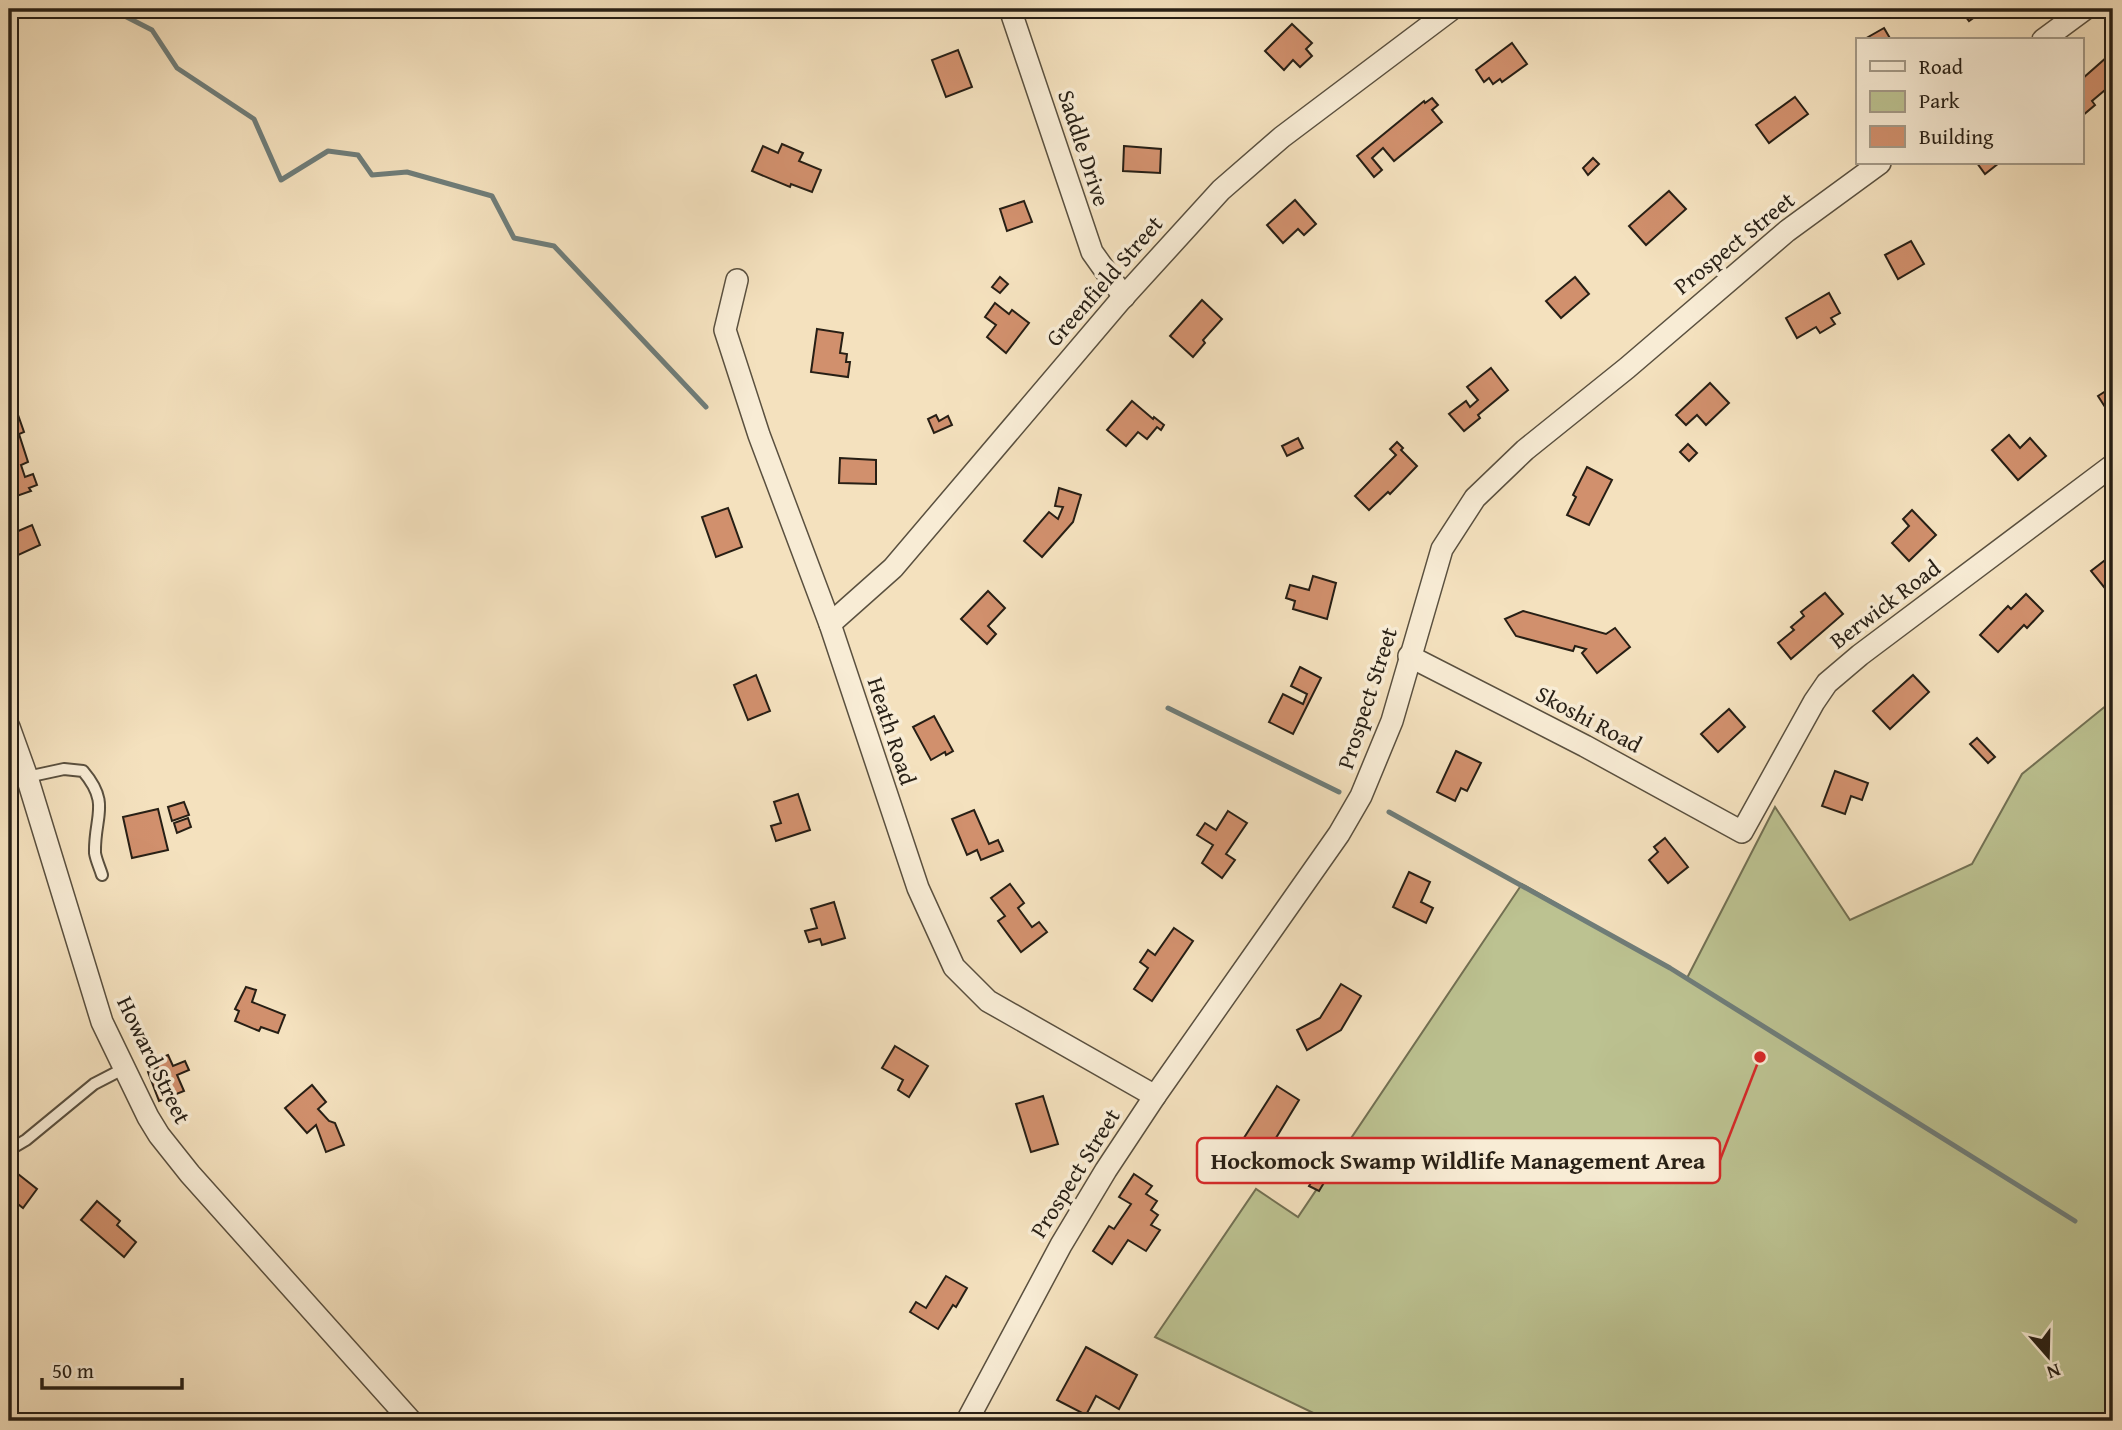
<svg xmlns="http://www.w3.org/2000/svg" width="2122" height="1430" font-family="'Gentium Book Plus',serif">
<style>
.green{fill:#bcc291;stroke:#727053;stroke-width:2}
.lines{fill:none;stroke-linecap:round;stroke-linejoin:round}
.stream{stroke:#6f7d79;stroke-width:5}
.building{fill:#d1906d;stroke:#271f15;stroke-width:2}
.lane-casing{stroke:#5a503f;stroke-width:14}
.street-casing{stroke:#5a503f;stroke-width:24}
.lane{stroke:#f8ecd5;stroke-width:10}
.street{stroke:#f8ecd5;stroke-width:21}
.labels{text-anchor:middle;stroke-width:7;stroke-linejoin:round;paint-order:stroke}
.street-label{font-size:23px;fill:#271f15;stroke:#f8ecd5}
.leader{fill:none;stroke:#d62828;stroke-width:2.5}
.callout-dot{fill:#d62828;stroke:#f8ecd5;stroke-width:2.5}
.callout{fill:#f8ecd5;stroke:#d62828;stroke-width:2.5}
.callout-label{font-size:24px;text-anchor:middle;font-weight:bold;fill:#271f15}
</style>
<rect width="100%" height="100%" fill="#f4e1be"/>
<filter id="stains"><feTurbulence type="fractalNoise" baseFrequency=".00286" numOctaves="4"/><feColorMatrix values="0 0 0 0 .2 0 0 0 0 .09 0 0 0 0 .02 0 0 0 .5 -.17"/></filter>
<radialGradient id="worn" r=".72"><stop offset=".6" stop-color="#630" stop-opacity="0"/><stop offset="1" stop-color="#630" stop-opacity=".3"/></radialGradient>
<polygon class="green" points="2113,700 2113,1421 1330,1421 1155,1337 1256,1189 1298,1217 1522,884 1687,978 1775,807 1850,920 1972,864 2022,774"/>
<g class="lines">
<g class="stream">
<polyline points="111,9 152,30 177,68 254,119 281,180 328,151 358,155 372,175 407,172 492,196 514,238 554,246 706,407"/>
<polyline points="1168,708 1339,792"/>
<polyline points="1389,812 1670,968 2075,1221"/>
</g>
</g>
<g class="building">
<polygon points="1960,9 1986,9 1969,21"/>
<polygon points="1292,24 1312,43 1306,49 1312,56 1300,67 1293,60 1284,70 1265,51"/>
<polygon points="1884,28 1891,40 1863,40"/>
<polygon points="1512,43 1527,64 1502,82 1500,79 1493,84 1489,78 1484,82 1476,70"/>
<polygon points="958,50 972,87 946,97 932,60"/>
<polygon points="2107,57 2113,64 2113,88 2111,85 2092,101 2095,105 2082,116 2082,79"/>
<polygon points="1795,97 1808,114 1769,143 1756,125"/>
<polygon points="1432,98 1438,105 1432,110 1442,122 1394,161 1383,148 1372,158 1382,170 1374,177 1357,156 1424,101 1425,103"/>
<polygon points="782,144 803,153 799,161 821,170 812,192 791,184 790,187 752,171 763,146 778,153"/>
<polygon points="1124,146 1161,149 1160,173 1123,171"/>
<polygon points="1593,158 1599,164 1588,175 1583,168"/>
<polygon points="1977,163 1999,163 1985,174"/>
<polygon points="1669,191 1686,209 1646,245 1629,226"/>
<polygon points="1295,200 1316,224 1304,235 1298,229 1283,243 1267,225"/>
<polygon points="1024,201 1032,222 1007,231 1000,209"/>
<polygon points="1911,241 1924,264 1898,279 1885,255"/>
<polygon points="1000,277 1008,284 1000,293 992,287"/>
<polygon points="1575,277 1589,294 1561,318 1546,301"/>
<polygon points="1829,293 1840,313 1831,318 1835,324 1820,333 1816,327 1797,338 1786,318"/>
<polygon points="1202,300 1222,319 1203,340 1205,343 1193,357 1170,336"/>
<polygon points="995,303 1009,314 1012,310 1029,323 1006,353 987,337 996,325 985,317"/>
<polygon points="817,329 843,333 840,353 847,354 846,362 850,362 848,377 811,372"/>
<polygon points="1491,368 1508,390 1478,415 1480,418 1464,431 1449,414 1466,401 1470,407 1478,400 1467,387"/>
<polygon points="2113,371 2113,402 2105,407 2098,396 2112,387 2106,376"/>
<polygon points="1710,383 1729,403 1706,425 1697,415 1686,425 1676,415"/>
<polygon points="1132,401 1153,419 1154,417 1164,425 1161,430 1157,427 1147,439 1138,432 1126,446 1107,430"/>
<polygon points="17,412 24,432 19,434 28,462 21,465 25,477 33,474 37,485 29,488 31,491 11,498 9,490 9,415"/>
<polygon points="936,415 939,421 948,416 952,425 934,433 928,419"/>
<polygon points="2009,435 2020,448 2030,438 2046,456 2018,480 1992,450"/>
<polygon points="1298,438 1303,448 1287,456 1282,446"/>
<polygon points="1397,442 1403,448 1401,450 1417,466 1390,494 1388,492 1369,510 1355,496 1396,455 1390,449"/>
<polygon points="1688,444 1697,453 1689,461 1680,452"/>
<polygon points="840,458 876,460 876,484 839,483"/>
<polygon points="1587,467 1612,480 1589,525 1567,515 1576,497 1573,495"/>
<polygon points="1059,488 1081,495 1073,522 1042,557 1024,541 1049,512 1058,519 1063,507 1055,506"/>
<polygon points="728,508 742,547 716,557 702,517"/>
<polygon points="1912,510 1936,535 1909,561 1892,543 1909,526 1903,519"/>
<polygon points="32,525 40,545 14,557 9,544 9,535"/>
<polygon points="2113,554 2113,596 2112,597 2091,571"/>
<polygon points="1313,576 1336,583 1327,619 1293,609 1295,601 1286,598 1290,585 1309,590"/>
<polygon points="988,591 1005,608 988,626 996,634 987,644 961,619"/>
<polygon points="1825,593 1843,614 1791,659 1778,643 1794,630 1791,627 1804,616 1801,612"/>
<polygon points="2026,594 2043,611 2027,628 2024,625 1998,652 1980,635 2008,606 2011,609"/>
<polygon points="1523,611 1606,634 1615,628 1630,647 1597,673 1582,653 1586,649 1575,646 1573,651 1516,636 1505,619"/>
<polygon points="1300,667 1321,678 1293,734 1269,722 1283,694 1303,704 1307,694 1291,686"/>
<polygon points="756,675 770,711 748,720 734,685"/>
<polygon points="1913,675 1929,692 1890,729 1873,711"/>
<polygon points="1729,709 1745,727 1718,752 1701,734"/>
<polygon points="934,716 953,751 946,755 945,752 931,760 913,727"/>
<polygon points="1977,738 1995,757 1988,763 1970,744"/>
<polygon points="1456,751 1481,763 1467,791 1461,788 1455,801 1437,792"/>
<polygon points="1835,771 1868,783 1862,800 1851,796 1845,814 1822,806"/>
<polygon points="798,794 810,830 776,841 771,826 781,823 774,802"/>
<polygon points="184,802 189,815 172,821 168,807"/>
<polygon points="158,809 168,850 132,858 123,817"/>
<polygon points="974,810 989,844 998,840 1003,851 981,860 977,850 967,855 952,819"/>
<polygon points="1228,811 1247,823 1226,854 1235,860 1222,878 1202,863 1213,845 1197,835 1205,823 1216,830"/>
<polygon points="188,818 191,827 177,833 174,823"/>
<polygon points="1665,838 1688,867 1668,883 1649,860 1658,852 1654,847"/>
<polygon points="1409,872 1430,882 1421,902 1433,908 1426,923 1393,907"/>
<polygon points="1010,884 1024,903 1018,908 1032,927 1039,922 1047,932 1021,952 998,921 1005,916 991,898"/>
<polygon points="834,902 845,938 822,945 820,939 809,942 805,931 817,928 811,909"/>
<polygon points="1174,928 1193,941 1152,1001 1134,989 1148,968 1140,962 1148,950 1155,955"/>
<polygon points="1341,984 1361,996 1341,1030 1307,1050 1297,1030 1320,1018"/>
<polygon points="246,987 256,990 252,1002 285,1015 278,1033 261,1027 259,1031 235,1021 239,1011 235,1009"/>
<polygon points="895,1046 928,1066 909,1097 898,1090 903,1080 882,1068"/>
<polygon points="168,1055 173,1066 185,1061 189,1070 177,1075 184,1091 159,1101 148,1072 158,1067 155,1060"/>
<polygon points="312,1085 326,1102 318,1109 329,1121 335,1123 344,1145 326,1152 316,1125 307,1133 285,1108"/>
<polygon points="1277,1086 1299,1100 1265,1156 1242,1141"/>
<polygon points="1043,1096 1058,1144 1031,1152 1016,1104"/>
<polygon points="13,1170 37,1189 23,1208 9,1197 9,1176"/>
<polygon points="1134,1174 1152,1186 1146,1194 1157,1201 1151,1210 1158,1215 1151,1225 1160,1230 1146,1251 1128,1240 1112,1264 1093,1251 1109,1226 1114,1229 1131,1204 1119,1197"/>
<polygon points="1316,1175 1325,1181 1319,1191 1309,1186"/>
<polygon points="97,1201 120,1221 117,1225 136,1242 124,1257 81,1220"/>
<polygon points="946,1276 967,1288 956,1307 953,1305 938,1329 910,1312 916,1302 926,1308"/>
<polygon points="1086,1347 1137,1375 1119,1409 1096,1396 1086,1415 1057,1400"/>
</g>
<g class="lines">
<g class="lane-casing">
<g id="lane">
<path d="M 27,777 L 64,769 L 83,771 C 111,804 94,816 95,853 C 96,860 100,868 102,875"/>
<polyline points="9,1150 26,1140 94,1084 123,1069"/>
</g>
</g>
<g class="street-casing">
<g id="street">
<polyline points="1010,9 1092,252 1124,297"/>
<polyline points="2043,40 2085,9"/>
<polyline points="737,280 725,330 759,435 830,624 918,888 954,967 988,1001 1155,1096"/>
<polyline points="830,624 893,568 1119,302 1221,190 1282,137 1452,9"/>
<polyline points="1409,656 1585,746 1742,832 1814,702 1827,683 1860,655 2113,465"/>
<polyline points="9,727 27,777 102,1022 148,1117 159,1135 190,1174 411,1421"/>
<polyline points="967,1421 1061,1245 1106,1170 1155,1096 1339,834 1361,796 1392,721 1442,549 1475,498 1525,450 1627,368 1787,231 1880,163"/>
</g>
</g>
<use href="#lane" class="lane"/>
<use href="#street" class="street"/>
</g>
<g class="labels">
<g class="street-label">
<text transform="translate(1084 148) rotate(72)" y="8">Saddle Drive</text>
<text transform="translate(1734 243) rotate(-39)" y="8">Prospect Street</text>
<text transform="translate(1104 281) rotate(-49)" y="8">Greenfield Street</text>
<text transform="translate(1885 604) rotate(-37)" y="8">Berwick Road</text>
<text transform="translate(1367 698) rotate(-72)" y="8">Prospect Street</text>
<text transform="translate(1589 719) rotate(28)" y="8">Skoshi Road</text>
<text transform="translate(892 731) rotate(72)" y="8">Heath Road</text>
<text transform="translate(154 1060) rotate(64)" y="8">Howard Street</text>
<text transform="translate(1075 1173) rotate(-58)" y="8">Prospect Street</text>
</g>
</g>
<path class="leader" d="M1760 1057L1720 1160"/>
<circle class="callout-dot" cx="1760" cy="1057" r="7"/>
<rect class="callout" x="1197" y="1138" width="523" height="45" rx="7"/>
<g class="callout-label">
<text x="1458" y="1169">Hockomock Swamp Wildlife Management Area</text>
</g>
<rect width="2122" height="1430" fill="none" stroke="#f4e1be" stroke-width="35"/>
<rect x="10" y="10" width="2101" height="1409" fill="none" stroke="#271f15" stroke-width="3.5"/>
<rect x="18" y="18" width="2087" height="1395" fill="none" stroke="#271f15" stroke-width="2"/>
<rect x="1856" y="38" width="228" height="126" fill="#f8ecd5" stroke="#a49a88" stroke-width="2"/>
<rect x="1870" y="61" width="35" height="10" fill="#f8ecd5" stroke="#a49a88" stroke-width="2"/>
<text x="1919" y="74" font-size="21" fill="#271f15">Road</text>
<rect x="1870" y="91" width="35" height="21" fill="#bcc291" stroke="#a49a88" stroke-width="2"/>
<text x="1919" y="108" font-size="21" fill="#271f15">Park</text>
<rect x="1870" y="126" width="35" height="21" fill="#d1906d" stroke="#a49a88" stroke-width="2"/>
<text x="1919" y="144" font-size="21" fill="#271f15">Building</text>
<g transform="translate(2048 1356) rotate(160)" stroke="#f8ecd5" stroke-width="5" paint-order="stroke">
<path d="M0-5L12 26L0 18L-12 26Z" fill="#271f15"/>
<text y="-10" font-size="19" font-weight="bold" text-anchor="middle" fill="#271f15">N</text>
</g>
<path d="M42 1378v10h140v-10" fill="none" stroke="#271f15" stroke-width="3.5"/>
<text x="52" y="1378" font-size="21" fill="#271f15" stroke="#f8ecd5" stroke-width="5" paint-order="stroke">50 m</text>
<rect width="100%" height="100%" filter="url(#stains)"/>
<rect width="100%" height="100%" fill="url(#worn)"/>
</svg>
